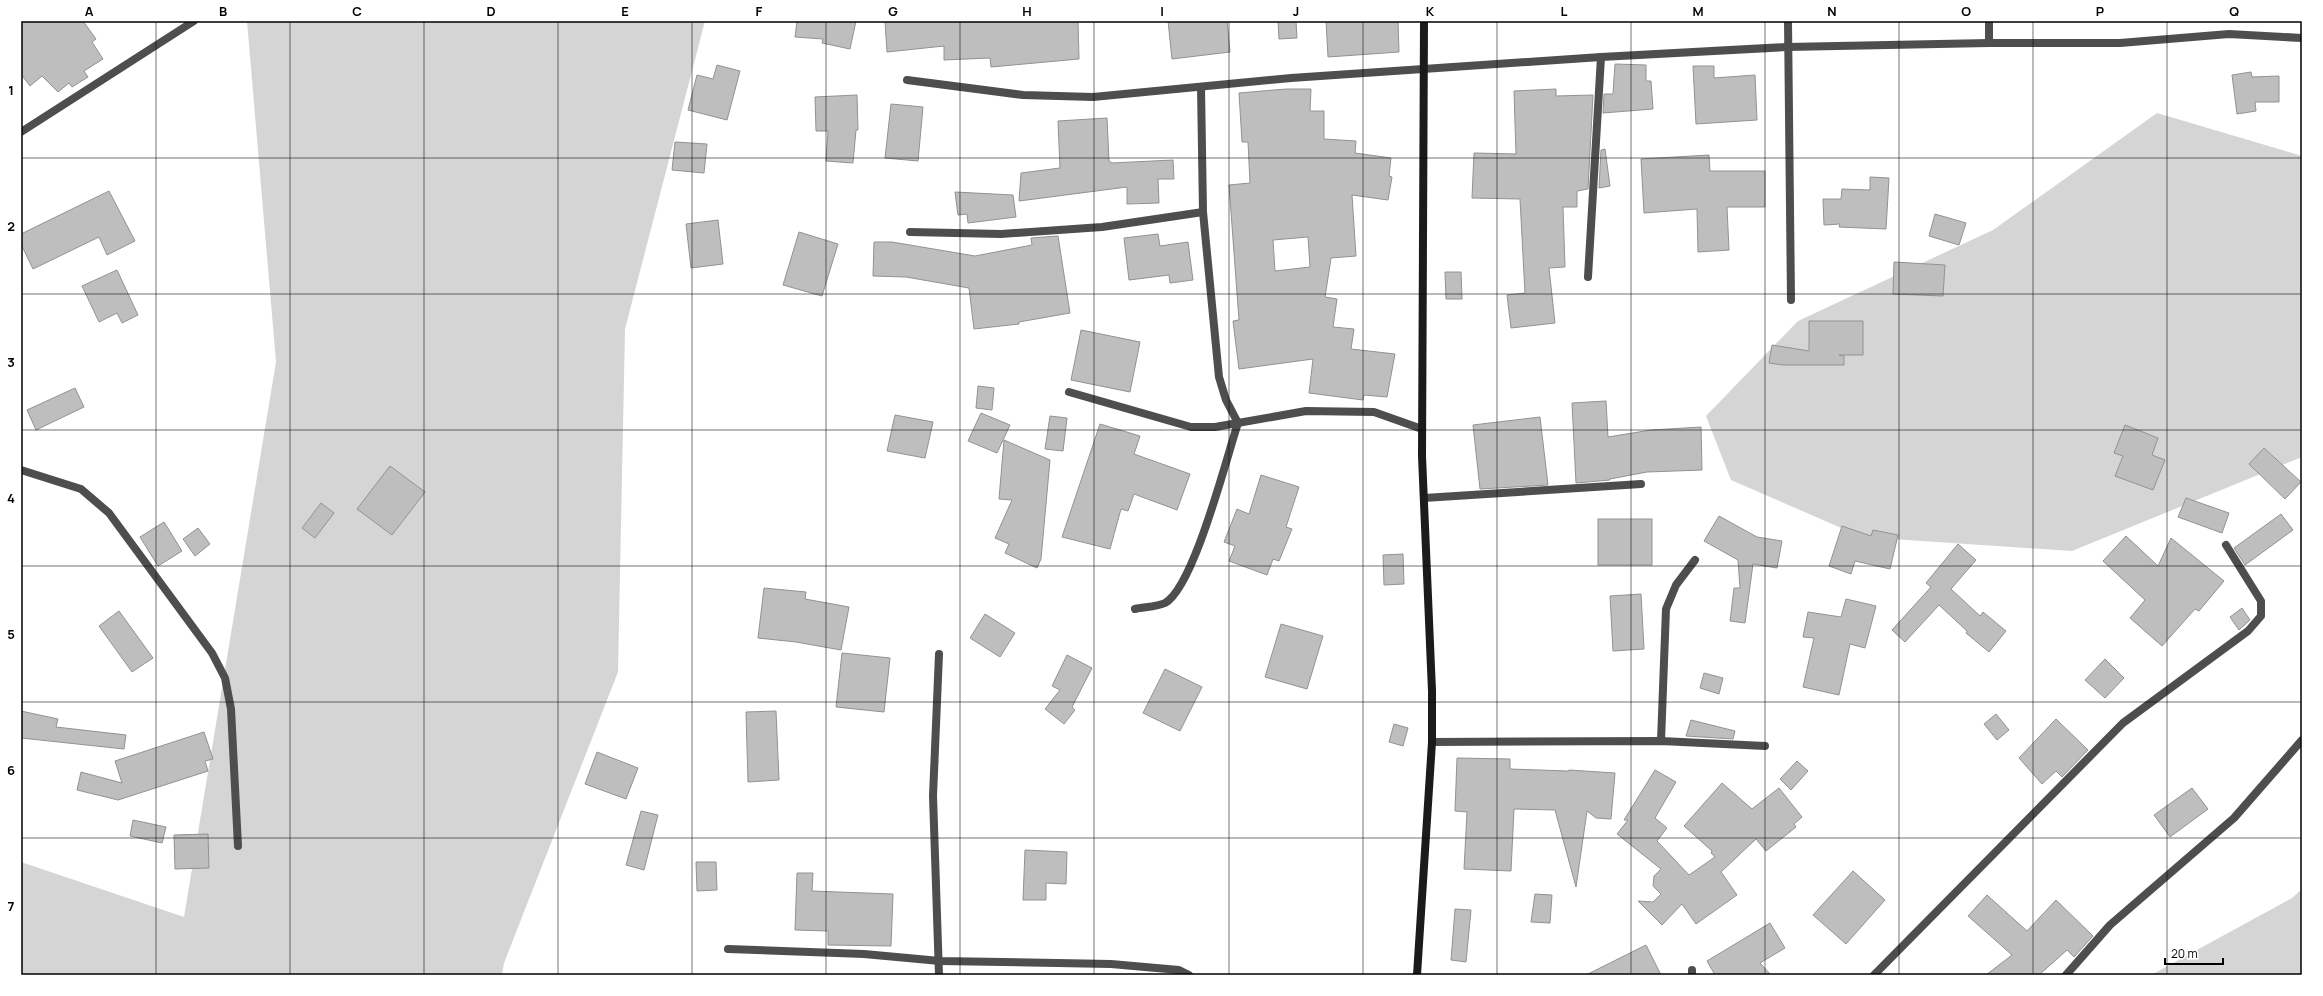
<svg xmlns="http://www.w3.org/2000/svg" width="2323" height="996" font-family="Manrope,sans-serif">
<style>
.green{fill:#d5d5d5}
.building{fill:#bebebe;stroke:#929292;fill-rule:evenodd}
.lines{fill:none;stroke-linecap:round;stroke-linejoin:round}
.street{stroke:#4e4e4e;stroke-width:8}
.secondary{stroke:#1b1b1b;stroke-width:8}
.grid{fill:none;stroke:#000;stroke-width:1;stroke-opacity:0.55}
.neatline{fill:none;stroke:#000;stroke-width:1.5}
.grid-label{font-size:13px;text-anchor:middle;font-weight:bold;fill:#000}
</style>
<rect width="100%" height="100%" fill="#fff"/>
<g class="green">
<polygon points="247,21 705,21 625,329 618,672 504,963 502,975 21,975 21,862 184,917 276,362"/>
<polygon points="2157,113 2302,156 2302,457 2072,551 1862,537 1731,480 1706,416 1798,321 1993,230"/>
<polygon points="2302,889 2302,975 2151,975 2292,898"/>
</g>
<g class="building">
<polygon points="21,21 83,21 96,39 92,42 103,59 84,71 88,77 72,87 69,83 58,92 42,76 30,86 21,74"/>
<polygon points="797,21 856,21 850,49 822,43 823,39 795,37"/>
<polygon points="885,21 1078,21 1079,59 991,67 990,58 944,60 944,46 887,52"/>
<polygon points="1168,21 1227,21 1230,52 1172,59"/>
<polygon points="1278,21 1296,21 1297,38 1279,39"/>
<polygon points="1326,21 1398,21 1399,52 1328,57"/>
<polygon points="1615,64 1646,65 1646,81 1651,81 1653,109 1603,113 1604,94 1613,94"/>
<polygon points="717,65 740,71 727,120 688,110 697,75 713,79"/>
<polygon points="1693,66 1714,66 1714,78 1755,75 1757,120 1696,124"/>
<polygon points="2251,72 2252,77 2279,76 2279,102 2255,102 2256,111 2237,114 2232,75"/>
<path d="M 1286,89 L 1311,89 L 1310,111 L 1324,111 L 1324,139 L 1356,141 L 1355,153 L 1391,158 L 1389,176 L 1392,177 L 1388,200 L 1352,195 L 1356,256 L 1331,258 L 1325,297 L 1337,299 L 1333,327 L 1354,329 L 1351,349 L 1395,354 L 1387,397 L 1364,395 L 1363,400 L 1309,393 L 1313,359 L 1239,369 L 1233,321 L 1239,320 L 1229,185 L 1250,183 L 1248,142 L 1242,142 L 1239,93 ZM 1308,237 L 1310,267 L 1275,271 L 1273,240 Z"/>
<polygon points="1556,89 1556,96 1593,95 1588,189 1577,191 1577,207 1563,207 1565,267 1549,268 1555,323 1511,328 1507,295 1525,293 1520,199 1472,198 1474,153 1516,154 1514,91"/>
<polygon points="857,95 858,130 856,130 853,163 826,161 828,131 816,131 815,97"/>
<polygon points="891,104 923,107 918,161 885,158"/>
<polygon points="1107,118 1109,161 1112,163 1173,160 1174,179 1158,179 1159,203 1127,204 1127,187 1019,201 1021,173 1060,168 1058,121"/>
<polygon points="675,142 707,144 704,173 672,170"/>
<polygon points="1605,149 1610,186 1599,188 1601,150"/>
<polygon points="1709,155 1710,171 1765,171 1765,207 1727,207 1729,250 1698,252 1697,209 1644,213 1641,159"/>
<polygon points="1870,177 1889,178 1886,229 1839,227 1840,224 1824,225 1823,199 1841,199 1842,189 1870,190"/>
<polygon points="109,191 135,241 107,255 99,237 33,269 21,244 21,234"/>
<polygon points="955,192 1013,195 1016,217 968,223 967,214 958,215"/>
<polygon points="1935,214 1966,223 1959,245 1929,236"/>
<polygon points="718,220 723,264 691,268 686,224"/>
<polygon points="799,232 838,244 822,296 783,285"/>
<polygon points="1158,234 1160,246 1188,242 1193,280 1170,283 1169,275 1129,280 1124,238"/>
<polygon points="1058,236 1070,313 1019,322 1019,324 974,329 969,288 906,277 873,276 874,242 892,242 975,256 1032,245 1031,238"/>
<polygon points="1894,262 1945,265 1943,296 1893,294"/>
<polygon points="117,270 138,315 122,323 117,313 99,322 82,286"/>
<polygon points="1445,272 1461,272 1462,299 1446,299"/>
<polygon points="1809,321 1863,321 1863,355 1839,355 1844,356 1844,365 1783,365 1769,363 1772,345 1809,351"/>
<polygon points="1081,330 1140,342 1130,392 1071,380"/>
<polygon points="978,386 994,388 992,410 976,408"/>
<polygon points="75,388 84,407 36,430 27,410"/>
<polygon points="1606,401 1608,437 1651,430 1701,427 1702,470 1647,472 1610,479 1610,480 1576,483 1572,403"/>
<polygon points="981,413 1010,425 997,453 968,441"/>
<polygon points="895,415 933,422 925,458 887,451"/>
<polygon points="1050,416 1067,418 1063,451 1045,449"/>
<polygon points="1540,417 1548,485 1480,489 1473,425"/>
<polygon points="1100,424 1140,436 1134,454 1190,474 1177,510 1134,494 1128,511 1121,509 1110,549 1062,537"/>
<polygon points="2125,425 2158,438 2152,455 2165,460 2153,490 2115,476 2123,456 2114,453"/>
<polygon points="1004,440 1050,460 1041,559 1037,568 1005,553 1009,544 995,538 1012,500 999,499"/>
<polygon points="2264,448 2301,482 2285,499 2249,464"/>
<polygon points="390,466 425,492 392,535 357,509"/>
<polygon points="1261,475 1299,487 1286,527 1292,529 1279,561 1273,559 1267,575 1229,561 1235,546 1224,542 1237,509 1249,514"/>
<polygon points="2186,498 2229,513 2222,533 2178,517"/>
<polygon points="321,503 334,513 315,538 302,528"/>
<polygon points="2281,514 2293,530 2245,565 2234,548"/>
<polygon points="1719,516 1757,537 1782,541 1777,568 1753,564 1745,623 1730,621 1734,588 1740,588 1738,560 1704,541"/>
<rect x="1598" y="519" width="54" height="46"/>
<polygon points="164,522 182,551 158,566 140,537"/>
<polygon points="1842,526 1871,536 1873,530 1898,535 1890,569 1855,561 1851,574 1829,566"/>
<polygon points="198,528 210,544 195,556 183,539"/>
<polygon points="2126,536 2158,566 2171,538 2224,581 2199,611 2195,609 2162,646 2130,618 2145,600 2103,561"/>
<polygon points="1958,544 1976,560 1951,589 1980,616 1983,612 2006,631 1989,652 1966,633 1967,631 1939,605 1905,642 1892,630 1931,587 1926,583"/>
<polygon points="1403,554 1404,584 1384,585 1383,555"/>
<polygon points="764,588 806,592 805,599 849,607 841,650 796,642 758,638"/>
<polygon points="1641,594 1644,649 1613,651 1610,596"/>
<polygon points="1846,599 1876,606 1865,648 1850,644 1839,695 1803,687 1814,638 1803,637 1808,612 1841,617"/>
<polygon points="2242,608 2250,620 2239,630 2230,617"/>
<polygon points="119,611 153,658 132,672 99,626"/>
<polygon points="985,614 1015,633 1000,657 970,638"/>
<polygon points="1281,624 1323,636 1307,689 1265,677"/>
<polygon points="842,653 890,658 884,712 836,707"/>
<polygon points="1067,655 1092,668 1072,707 1075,710 1064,724 1045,709 1060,690 1052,686"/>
<polygon points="2105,659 2124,678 2105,698 2085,680"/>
<polygon points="1165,669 1202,687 1180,731 1143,713"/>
<polygon points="1704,673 1723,678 1719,694 1700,688"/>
<polygon points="21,711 58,719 56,727 126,735 124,749 21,738"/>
<polygon points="776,711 779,780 748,782 746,712"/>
<polygon points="1996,714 2009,730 1997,740 1984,724"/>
<polygon points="2056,719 2088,750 2062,777 2056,771 2042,784 2019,758"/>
<polygon points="1691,720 1735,731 1733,739 1686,736"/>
<polygon points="1394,724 1408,728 1403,746 1389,742"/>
<polygon points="204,732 213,759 205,761 208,771 118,800 77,790 81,772 122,783 115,761"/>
<polygon points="597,752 638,768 626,799 585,784"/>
<polygon points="1457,758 1510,759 1510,769 1568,771 1569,770 1615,773 1611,819 1596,818 1587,811 1576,887 1555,810 1514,809 1511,871 1464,869 1467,812 1455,811"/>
<polygon points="1797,761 1808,771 1791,790 1780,779"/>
<polygon points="1655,770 1676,782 1655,818 1667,828 1657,841 1689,875 1715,857 1711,853 1712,851 1684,826 1722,783 1752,809 1779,788 1802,817 1794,824 1796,827 1766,851 1756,839 1721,872 1737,895 1696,924 1682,904 1662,925 1638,901 1653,902 1661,894 1653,886 1654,876 1661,869 1617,834 1628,820 1624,820"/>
<polygon points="2192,788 2208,809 2170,837 2154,815"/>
<polygon points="641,811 658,815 644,870 626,865"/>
<polygon points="133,820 166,827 162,843 130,836"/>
<polygon points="208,834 209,868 175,869 174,835"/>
<polygon points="1025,850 1067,852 1066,884 1046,883 1046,900 1023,900"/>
<polygon points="696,862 716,862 717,890 697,891"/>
<polygon points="1853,871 1885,900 1846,944 1813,915"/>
<polygon points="797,873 813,873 812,891 893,894 891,946 828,945 828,931 795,930"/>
<polygon points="1535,894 1552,895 1550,923 1531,922"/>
<polygon points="1987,895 2027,931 2056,900 2093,936 2074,957 2067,950 2039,975 1986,975 2012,955 1968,916"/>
<polygon points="1455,909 1471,910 1466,962 1451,960"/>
<polygon points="1770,923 1785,948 1760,963 1771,975 1715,975 1707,961"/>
<polygon points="1646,945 1661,975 1586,975"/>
</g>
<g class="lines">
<g class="street">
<polyline points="1788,21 1791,300"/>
<polyline points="1989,21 1989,43"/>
<polyline points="907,80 1023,95 1093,97 1291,78 1601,57 1787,47 1989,43 2120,43 2229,34 2302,38"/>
<polyline points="21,132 194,21"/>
<polyline points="910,232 1001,234 1102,227 1203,212"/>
<polyline points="1588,277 1601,57"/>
<polyline points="1069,392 1191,427 1215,427 1306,411 1374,412 1422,429"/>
<polyline points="21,470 81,489 109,513 212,653 225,678 231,709 238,846"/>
<polyline points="1424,498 1641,484"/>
<path d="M 1135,609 C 1143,607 1157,607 1165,603 C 1194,587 1226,459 1238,423 L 1226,400 L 1219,377 L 1203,212 L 1201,87"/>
<polyline points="939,654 933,796 939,975"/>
<polyline points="1661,741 1666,609 1676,585 1695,560"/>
<polyline points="1432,742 1661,741 1765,746"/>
<polyline points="728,949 864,954 940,961 1111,964 1179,970 1189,975"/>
<polyline points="1692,975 1692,970"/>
<polyline points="1874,975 2123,723 2248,631 2261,616 2261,601 2226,545"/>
<polyline points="2066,975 2110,925 2234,818 2302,740"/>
</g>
<polyline class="secondary" points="1417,975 1432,742 1432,691 1422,456 1424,21"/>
</g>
<path class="grid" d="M 156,21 L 156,975M 290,21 L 290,975M 424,21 L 424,975M 558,21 L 558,975M 692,21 L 692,975M 826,21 L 826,975M 960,21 L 960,975M 1094,21 L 1094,975M 1229,21 L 1229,975M 1363,21 L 1363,975M 1497,21 L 1497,975M 1631,21 L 1631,975M 1765,21 L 1765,975M 1899,21 L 1899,975M 2033,21 L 2033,975M 2167,21 L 2167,975M 21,158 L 2302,158M 21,294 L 2302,294M 21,430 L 2302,430M 21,566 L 2302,566M 21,702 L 2302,702M 21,838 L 2302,838"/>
<rect width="2323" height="996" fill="none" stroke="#ffffff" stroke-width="44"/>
<path d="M2165 958v6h58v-6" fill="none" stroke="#000000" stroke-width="2"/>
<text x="2171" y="958" font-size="12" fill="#000000" stroke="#ffffff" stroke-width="3" paint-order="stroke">20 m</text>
<rect x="22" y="22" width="2279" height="952" class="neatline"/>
<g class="grid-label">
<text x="89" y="16">A</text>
<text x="223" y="16">B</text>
<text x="357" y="16">C</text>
<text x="491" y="16">D</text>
<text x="625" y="16">E</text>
<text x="759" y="16">F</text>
<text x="893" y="16">G</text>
<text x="1027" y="16">H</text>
<text x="1162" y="16">I</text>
<text x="1296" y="16">J</text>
<text x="1430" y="16">K</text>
<text x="1564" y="16">L</text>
<text x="1698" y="16">M</text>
<text x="1832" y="16">N</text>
<text x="1966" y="16">O</text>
<text x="2100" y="16">P</text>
<text x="2234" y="16">Q</text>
<text x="11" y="95">1</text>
<text x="11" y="231">2</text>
<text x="11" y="367">3</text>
<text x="11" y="503">4</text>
<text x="11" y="639">5</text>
<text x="11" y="775">6</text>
<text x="11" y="911">7</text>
</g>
</svg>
